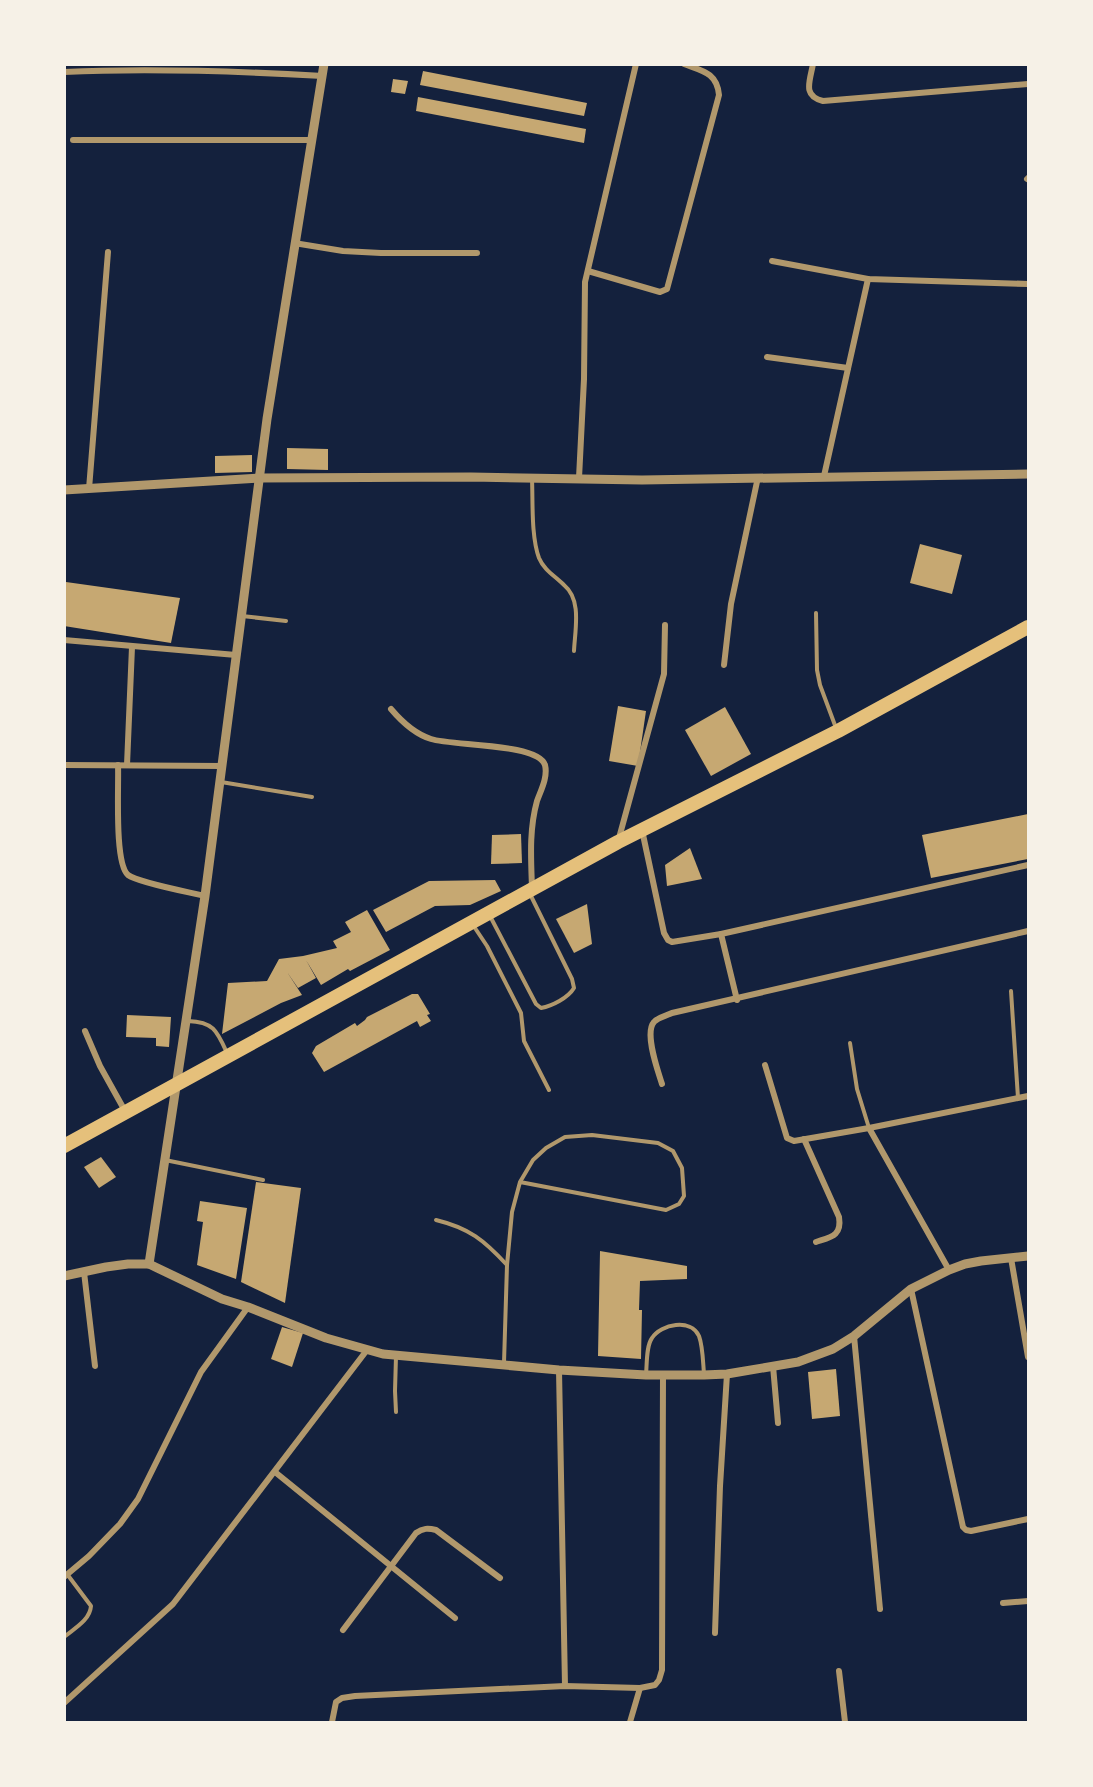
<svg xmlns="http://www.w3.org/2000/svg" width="1093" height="1787" font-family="Georgia,serif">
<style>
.building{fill:#c6a872}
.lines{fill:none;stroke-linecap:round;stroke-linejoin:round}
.service{stroke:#b1986c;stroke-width:4}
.minor{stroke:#b1986c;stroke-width:6}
.tertiary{stroke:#b1986c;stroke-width:9}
.trunk{stroke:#e5c07b;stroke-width:14}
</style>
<rect width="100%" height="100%" fill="#14213d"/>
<g class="building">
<polygon points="423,71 587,103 584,116 420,85"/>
<polygon points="393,79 408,81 405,94 391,92"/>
<polygon points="418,97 586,129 584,143 416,111"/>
<polygon points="287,448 328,449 328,470 287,469"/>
<polygon points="252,455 252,472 215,473 215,456"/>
<polygon points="920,544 962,555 952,594 910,583"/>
<polygon points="66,582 180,598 171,643 64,626"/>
<polygon points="618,706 646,711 638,766 609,761"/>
<polygon points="725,707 751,754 711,776 685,730"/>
<polygon points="1028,814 1028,859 931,878 922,835"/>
<polygon points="521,834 522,863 491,864 492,835"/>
<polygon points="690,848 702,879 667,886 665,865"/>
<polygon points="495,880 501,891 470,905 435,906 386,932 373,910 429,881"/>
<polygon points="587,904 592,944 574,953 556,919"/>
<polygon points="367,910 390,950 350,971 348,969 321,985 306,960 316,978 298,988 287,972 302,995 281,1003 222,1034 228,983 267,981 279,959 303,956 337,948 333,941 351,932 345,922"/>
<polygon points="412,994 418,994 430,1014 427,1015 431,1021 420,1027 417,1021 324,1072 312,1053 316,1046 355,1023 357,1026 365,1020 367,1017"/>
<polygon points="127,1015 171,1017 169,1047 156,1046 156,1038 126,1037"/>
<polygon points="101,1157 116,1177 99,1188 84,1167"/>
<polygon points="256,1182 301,1188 285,1303 241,1282"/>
<polygon points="200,1201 247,1208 236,1279 197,1265 203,1222 197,1221"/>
<polygon points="600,1251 687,1266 687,1279 640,1281 639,1310 642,1310 641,1359 598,1356"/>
<polygon points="282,1327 303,1333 292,1367 271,1359"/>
<polygon points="836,1369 840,1416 812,1419 808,1372"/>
</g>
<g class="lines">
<g class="service">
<path d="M 532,479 C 533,502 531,536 539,558 C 544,570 555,576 564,585 C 582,600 575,629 574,651"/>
<polyline points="816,613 817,670 820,685 836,728"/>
<polyline points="242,616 286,621"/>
<polyline points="221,782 312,797"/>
<path d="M 490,916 L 536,1004 L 541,1008 C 552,1006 568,998 574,988 L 572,979 L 530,894"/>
<polyline points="473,925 487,946 521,1013 524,1041 549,1090"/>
<polyline points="1011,991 1018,1098"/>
<path d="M 188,1021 C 214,1022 217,1031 227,1053"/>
<polyline points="850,1043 857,1089 869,1128"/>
<polyline points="165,1160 263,1180"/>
<path d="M 436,1220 C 469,1228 484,1240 507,1265"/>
<polyline points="396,1356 395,1391 396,1412"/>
<polyline points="504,1363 507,1265 512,1212 520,1182 533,1160 546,1148 565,1137 592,1135 658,1143 673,1151 682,1168 684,1196 679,1204 666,1210 520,1182"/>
<path d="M 646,1375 C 647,1365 646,1346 652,1338 C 661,1324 691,1318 699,1336 C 703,1347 703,1363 704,1374"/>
<path d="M 64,1637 C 75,1628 90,1620 91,1606 L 67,1574"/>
</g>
<g class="minor">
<path d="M 813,64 C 810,81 802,96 823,101 L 1028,84"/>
<path d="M 64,72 C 151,68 236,71 323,76"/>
<polyline points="73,140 312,140"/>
<polyline points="1027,179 1028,178"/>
<polyline points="294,243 343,251 381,253 477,253"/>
<polyline points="772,261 868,279 1028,284"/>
<path d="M 588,271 L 660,292 L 667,289 L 719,95 C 717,73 703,71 684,64"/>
<polyline points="767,357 848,368"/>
<polyline points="824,476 868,279"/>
<polyline points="579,478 584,379 585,282 636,64"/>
<polyline points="89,489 108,252"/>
<polyline points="64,640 236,655"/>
<polyline points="724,665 731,604 758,477"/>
<path d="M 391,709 C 402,722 415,734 431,739 C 452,746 538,743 545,765 C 548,777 541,790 537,801 C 529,830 531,858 532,888"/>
<polyline points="64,765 222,766"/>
<path d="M 118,765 C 119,785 114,863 128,875 C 139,883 189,892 205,896"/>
<polyline points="127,765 132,647"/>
<polyline points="642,830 664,933 668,940 672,942 721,934 1028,865"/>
<polyline points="619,838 664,674 665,625"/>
<polyline points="721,934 737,1000"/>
<polyline points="85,1031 100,1066 125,1111"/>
<polyline points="765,1065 787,1138 794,1141 869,1128 1028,1096"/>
<path d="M 662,1084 C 658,1071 644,1033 654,1022 C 658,1017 666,1016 672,1013 L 1028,931"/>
<polyline points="869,1128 949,1270"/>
<path d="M 804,1139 L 839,1217 C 842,1236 831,1237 816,1242"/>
<polyline points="1011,1258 1028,1357"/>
<polyline points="84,1272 95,1366"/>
<polyline points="911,1289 963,1527 966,1530 971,1531 1028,1519"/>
<polyline points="854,1336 880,1609"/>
<polyline points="773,1366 778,1423"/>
<polyline points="559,1370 565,1686"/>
<polyline points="275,1472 455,1618"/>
<polyline points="64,1577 89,1556 120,1524 138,1499 201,1372 248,1307"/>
<polyline points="1003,1603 1028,1601"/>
<path d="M 343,1630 L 416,1533 C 423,1528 428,1528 436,1530 L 500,1578"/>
<polyline points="715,1633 720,1486 727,1374"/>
<polyline points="839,1671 845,1722"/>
<polyline points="64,1703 173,1604 367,1350"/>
<polyline points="332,1722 336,1702 342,1698 355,1696 565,1686 640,1688 655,1685 659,1680 662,1670 663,1375"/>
<polyline points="630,1722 640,1688"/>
</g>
<g class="tertiary">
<polyline points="64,490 259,478 471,477 642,480 1028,474"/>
<polyline points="149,1264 205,896 267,419 324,64"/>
<polyline points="64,1276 106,1267 128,1264 149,1264 222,1299 248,1307 326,1338 383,1354 559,1370 646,1375 704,1375 727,1374 798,1362 833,1349 854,1336 911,1289 949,1270 965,1264 981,1261 1028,1256"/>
</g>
<polyline class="trunk" points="64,1146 618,842 838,731 1028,627"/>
</g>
<rect width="1093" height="1787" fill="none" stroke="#f6f1e7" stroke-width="132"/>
</svg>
